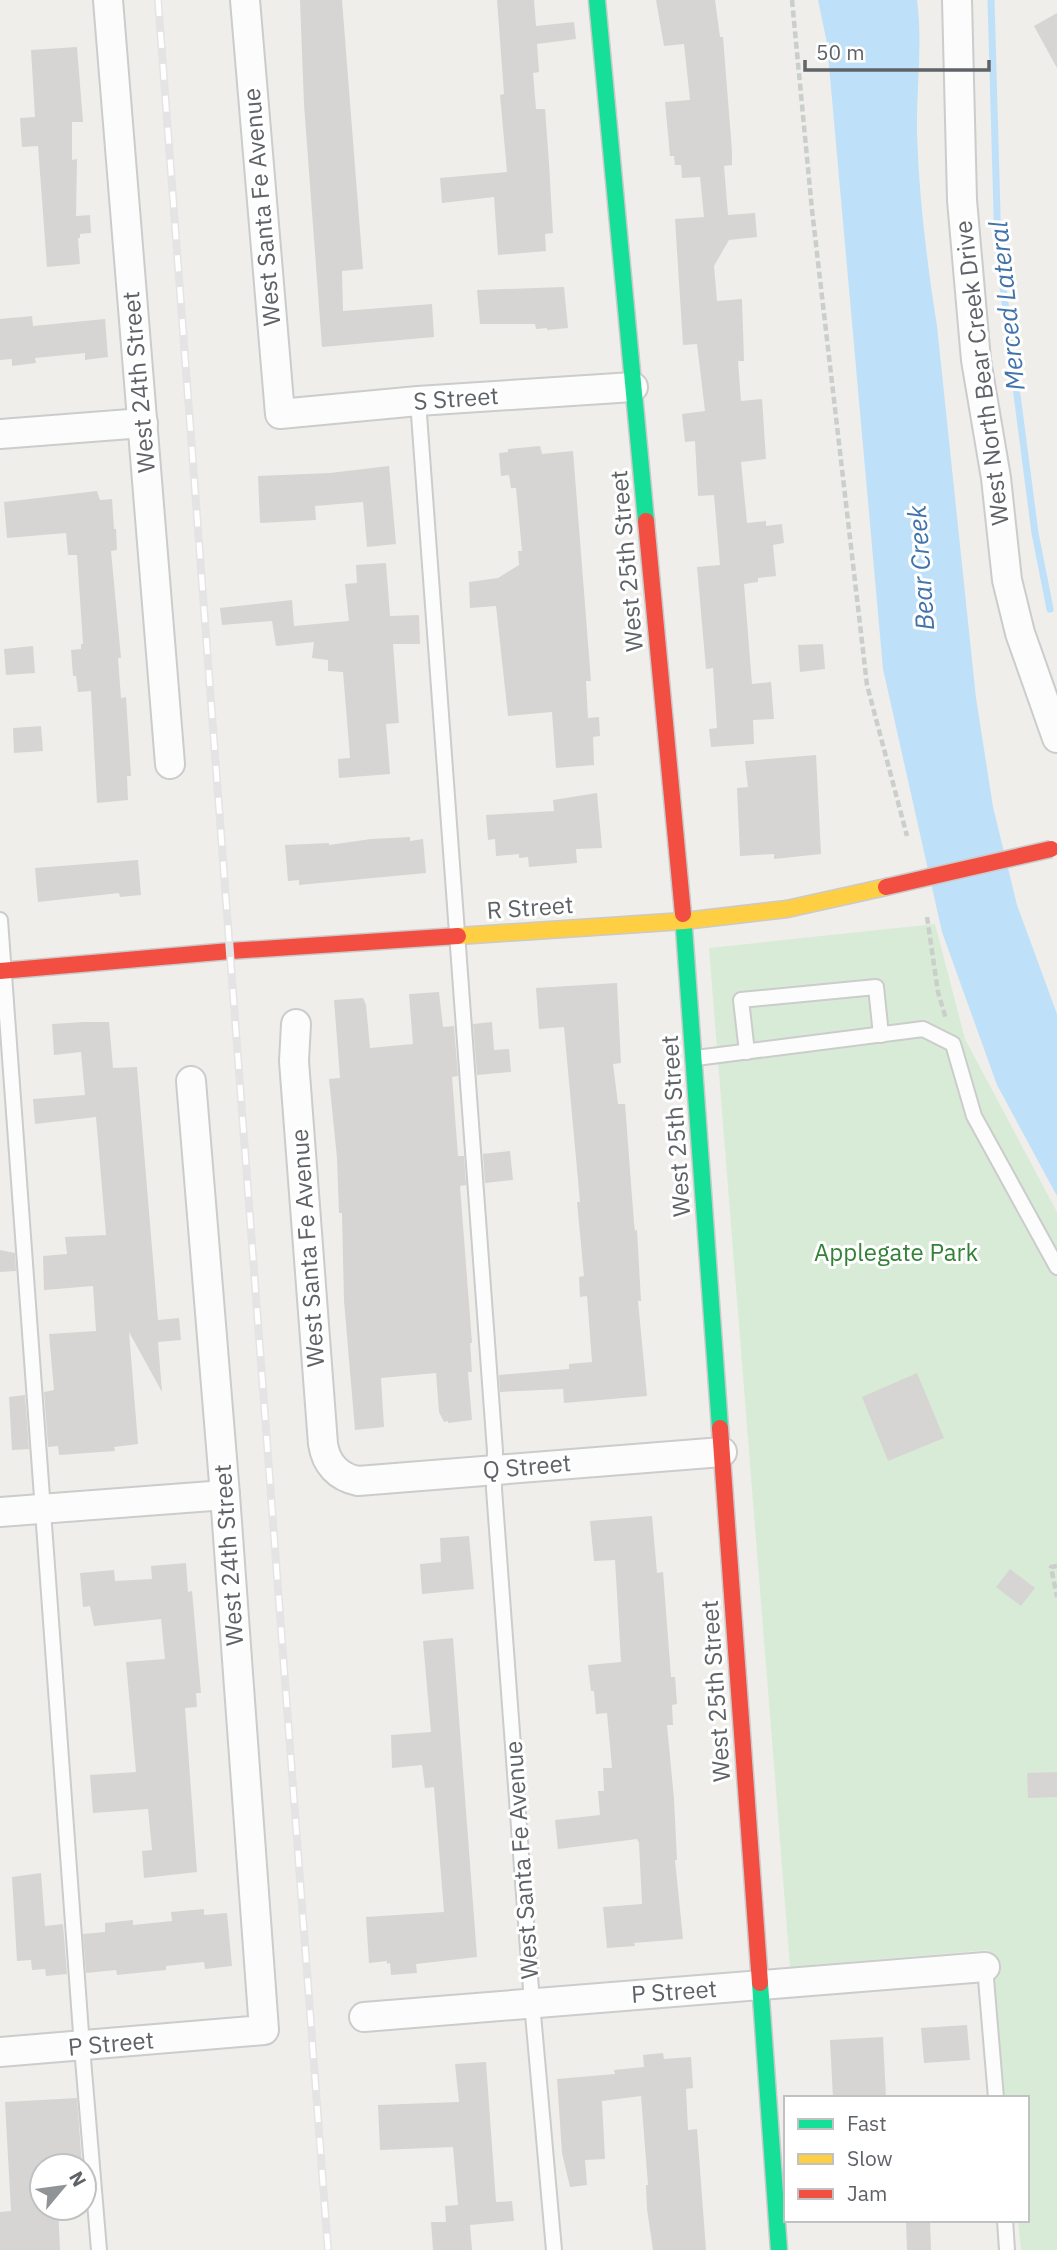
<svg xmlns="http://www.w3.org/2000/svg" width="1057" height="2250" font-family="'IBM Plex Sans',sans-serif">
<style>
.green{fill:#d8ebd6}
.water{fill:#bfe0f9}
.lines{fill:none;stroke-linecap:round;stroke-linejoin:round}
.stream{stroke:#bfe0f9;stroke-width:7}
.building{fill:#d6d5d3}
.lane-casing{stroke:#cbcccc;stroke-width:18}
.street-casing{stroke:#cbcccc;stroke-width:32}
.fast-casing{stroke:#cacacb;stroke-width:19}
.slow-casing{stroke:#cacacb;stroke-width:19}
.jam-casing{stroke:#cacacb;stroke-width:19}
.path{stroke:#cacfcc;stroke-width:4.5;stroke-dasharray:7 3.5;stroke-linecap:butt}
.lane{stroke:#fdfcfc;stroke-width:14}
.street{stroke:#fdfcfc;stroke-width:28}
.fast{stroke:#16e098;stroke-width:16}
.slow{stroke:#ffcf43;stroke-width:16}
.jam{stroke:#f24e42;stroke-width:16}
.rail-casing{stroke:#e4e4e4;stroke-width:8}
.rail{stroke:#fff;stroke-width:5;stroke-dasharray:16;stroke-linecap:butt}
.jam-bridge-casing{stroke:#cacacb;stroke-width:19;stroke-linecap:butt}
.jam-bridge{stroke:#f24e42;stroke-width:16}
.labels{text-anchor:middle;stroke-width:6;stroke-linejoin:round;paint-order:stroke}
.street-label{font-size:24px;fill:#5f6368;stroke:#fff}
.park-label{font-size:24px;fill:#348238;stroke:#fff}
.water-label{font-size:26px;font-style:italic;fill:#4174aa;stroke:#fff}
</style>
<rect width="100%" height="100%" fill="#efeeea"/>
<polygon class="green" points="935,924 965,1039 1057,1212 1057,2250 1021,2250 1018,2220 1027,2220 1027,2098 1005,2098 988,1950 790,1967 709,948"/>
<path class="water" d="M 818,0 L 917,0 C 923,45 916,89 917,134 C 919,198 927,263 937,326 L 976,698 L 993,807 L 1017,905 L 1057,1014 L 1057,1196 L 997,1085 L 942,932 L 883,669 L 827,43 Z"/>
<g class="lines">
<polyline class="stream" points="991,0 998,249 1035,533 1050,609"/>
</g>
<g class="building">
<polygon points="300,0 342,0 363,269 342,271 343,311 432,304 434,337 322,347 304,104"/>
<polygon points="497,0 534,0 536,26 574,22 576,39 537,44 539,72 533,73 536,109 545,109 549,163 553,233 545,234 546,251 498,255 494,197 442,203 440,178 507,172 500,95 504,94"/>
<polygon points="656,0 715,0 720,37 723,37 732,151 732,165 724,166 728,215 755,213 757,237 729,240 714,266 717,301 742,299 744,361 738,361 741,401 762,399 766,459 741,462 747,523 766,521 766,526 782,524 784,543 773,545 776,576 758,578 758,582 744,584 752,684 771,682 774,719 753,720 754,744 711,747 709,729 717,728 713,668 706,669 697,567 720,565 714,495 698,496 695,441 685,442 682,414 705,411 697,344 683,345 675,219 704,217 700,177 682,178 681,165 675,165 674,156 670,156 665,102 690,100 684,44 664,46"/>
<polygon points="1057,13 1057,68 1034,26"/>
<polygon points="77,47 83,122 72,122 72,160 77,159 76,216 90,215 91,233 80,234 80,238 78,238 80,264 47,267 38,146 22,147 20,118 35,117 31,50"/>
<polygon points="564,287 568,328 547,330 547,328 536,329 535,324 480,324 477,290"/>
<polygon points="32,316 33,326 105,319 108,357 85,360 85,353 35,358 36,363 12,366 12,359 0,360 0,319"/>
<polygon points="540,446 542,454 573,451 591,681 586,681 588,718 599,717 600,736 593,737 594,765 556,768 552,712 508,716 496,606 470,608 469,582 498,578 519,565 518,551 522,551 516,488 511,488 509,475 501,476 499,453 508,452 508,449"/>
<polygon points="389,466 396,544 367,547 363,502 315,506 316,520 260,523 258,476 330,473"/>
<polygon points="97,491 100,500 112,499 114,529 116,529 117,550 111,551 121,658 118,658 121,698 126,697 131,776 127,776 128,800 97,803 91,691 78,692 76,676 73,676 71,650 81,649 81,644 83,644 77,555 68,555 66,533 7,538 4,502"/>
<polygon points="386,563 390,616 419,615 420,644 393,644 399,723 386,724 390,774 339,778 338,759 350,758 343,672 328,671 328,660 312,658 314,642 276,646 272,621 222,625 220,608 292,600 294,626 349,621 345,584 357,583 356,565"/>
<polygon points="823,644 825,669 800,672 798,645"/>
<polygon points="33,646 35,673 6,675 4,649"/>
<polygon points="41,726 43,751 14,753 13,728"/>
<polygon points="816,755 821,854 774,859 774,854 740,856 737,788 748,787 745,761"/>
<polygon points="597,793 602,848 576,849 577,863 529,867 528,857 519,858 519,854 496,856 495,839 488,840 486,815 554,811 553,800"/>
<polygon points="410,837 410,841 423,839 426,873 299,885 299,880 288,881 285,845 329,843 329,845 371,839"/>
<polygon points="138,860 141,895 120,897 119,893 38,902 35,868"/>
<polygon points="617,983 621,1063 613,1064 618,1104 625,1104 634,1223 635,1231 637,1230 641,1301 638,1301 647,1396 564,1403 563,1389 500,1392 499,1375 569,1369 569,1364 592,1362 587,1296 580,1297 579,1277 584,1276 577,1202 580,1202 564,1027 539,1029 536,988"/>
<polygon points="439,992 443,1027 454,1026 458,1076 452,1077 458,1156 464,1156 466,1185 460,1186 472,1343 470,1343 472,1372 468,1372 472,1420 448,1423 448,1421 444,1422 439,1412 436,1373 381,1378 384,1427 355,1430 344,1301 342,1213 339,1213 337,1158 329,1079 340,1078 334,1000 363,998 366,1005 370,1048 413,1044 409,994"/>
<polygon points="84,1022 109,1022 113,1068 137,1067 158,1320 179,1318 181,1340 158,1342 162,1392 129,1332 138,1444 114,1447 115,1451 59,1455 58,1446 48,1447 44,1392 54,1390 49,1334 96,1331 93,1286 44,1290 43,1256 67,1254 65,1237 106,1235 96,1117 35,1124 33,1099 85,1095 81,1052 54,1055 52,1024"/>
<polygon points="492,1022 494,1050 509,1049 511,1072 477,1075 473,1024"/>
<polygon points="510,1151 513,1180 485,1183 483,1154"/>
<polygon points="0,1250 15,1253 16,1271 0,1272"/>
<polygon points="917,1373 944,1438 888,1461 862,1397"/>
<polygon points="25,1395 29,1449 12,1450 9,1397"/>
<polygon points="652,1516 657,1573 663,1572 671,1677 675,1677 677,1704 672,1705 673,1725 667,1725 674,1799 677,1860 675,1860 683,1939 634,1943 635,1946 607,1948 603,1907 642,1904 639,1843 637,1839 558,1849 555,1820 600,1815 598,1791 604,1791 603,1768 612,1768 607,1713 596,1714 594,1691 591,1691 588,1665 621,1662 615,1560 594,1561 590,1521"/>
<polygon points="469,1536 474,1589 422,1594 420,1564 441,1562 440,1538"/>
<polygon points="186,1563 188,1592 192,1591 201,1693 196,1693 197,1707 185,1708 197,1872 144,1878 142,1851 152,1850 148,1809 93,1813 90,1775 136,1772 126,1662 165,1659 161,1619 94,1626 90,1606 83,1607 80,1573 114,1570 115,1581 152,1579 151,1566"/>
<polygon points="1010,1569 1035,1588 1021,1606 996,1587"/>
<polygon points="453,1638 477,1957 416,1964 417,1973 391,1975 390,1963 387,1964 387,1961 369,1963 366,1917 444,1912 434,1787 425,1788 422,1765 392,1768 391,1735 431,1732 423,1641"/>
<polygon points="1057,1772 1057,1797 1028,1798 1027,1773"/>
<polygon points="41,1873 45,1926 63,1924 67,1974 46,1976 45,1969 32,1970 31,1960 17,1961 12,1877"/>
<polygon points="204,1909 204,1915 227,1913 232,1966 205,1969 204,1962 166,1966 166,1970 117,1975 116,1970 86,1973 83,1934 105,1932 105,1923 133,1920 133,1925 172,1921 171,1912"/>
<polygon points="967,2025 970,2060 924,2063 921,2028"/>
<polygon points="883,2037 886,2098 833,2098 830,2040"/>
<polygon points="663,2053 664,2059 691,2057 693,2088 686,2089 688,2130 697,2129 706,2250 653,2250 647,2209 646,2185 648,2185 641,2096 602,2101 605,2159 585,2160 587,2185 570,2187 562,2153 557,2079 615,2074 614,2070 644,2067 643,2055"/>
<polygon points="486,2062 496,2202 512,2201 514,2221 470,2225 472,2250 433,2250 431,2222 446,2222 445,2206 458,2205 453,2147 380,2150 378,2105 459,2102 455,2064"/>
<polygon points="77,2098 82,2166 42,2166 42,2208 58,2208 60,2250 0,2250 0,2212 11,2211 5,2102"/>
<polygon points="930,2222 931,2250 907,2250 906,2223"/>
</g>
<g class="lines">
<g class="lane-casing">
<g id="lane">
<polyline points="418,401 495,1451 494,1489 532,2003 554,2250"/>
<polyline points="0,920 82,2047 99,2250"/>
<polyline points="747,1052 741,1000 876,987 881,1035"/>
<polyline points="696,1058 923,1029 953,1044 974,1116 1057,1267"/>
<polyline points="985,1967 996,2098"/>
<polyline points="1005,2220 1007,2250"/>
</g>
</g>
<g class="street-casing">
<g id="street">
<polyline points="108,0 170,764"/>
<polyline points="245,0 280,414 418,401 633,387"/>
<polyline points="957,0 962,200 976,360 996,478 1007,580 1020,633 1057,738"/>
<polyline points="0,434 143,423"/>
<path d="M 296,1024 L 294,1061 L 323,1444 C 326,1464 338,1477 358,1481 L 722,1452"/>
<polyline points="0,1512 225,1495"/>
<polyline points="364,2017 985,1967"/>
<polyline points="0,2052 264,2030 225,1495 191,1081"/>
</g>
</g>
<g class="fast-casing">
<g id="fast">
<polyline points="597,0 646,521"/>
<polyline points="683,914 720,1428"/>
<polyline points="760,1983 779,2250"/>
</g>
</g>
<g class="slow-casing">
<polyline id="slow" points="458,936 684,921 787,909 886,887"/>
</g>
<g class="jam-casing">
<g id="jam">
<polyline points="646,521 683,914"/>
<polyline points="0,971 230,951 458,936"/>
<polyline points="720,1428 760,1983"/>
</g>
</g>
<g class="path">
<polyline points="792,0 812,210 867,685 907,836"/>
<polyline points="927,917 938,992 946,1019"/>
<polyline points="1057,1566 1051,1567 1057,1597"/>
</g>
<use href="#lane" class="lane"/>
<use href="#street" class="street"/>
<use href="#fast" class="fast"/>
<use href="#slow" class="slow"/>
<use href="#jam" class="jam"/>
<g class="rail-casing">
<polyline id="rail" points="158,0 328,2250"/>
</g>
<use href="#rail" class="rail"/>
<g class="jam-bridge-casing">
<polyline id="jam-bridge" points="886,887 1051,849"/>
</g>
<use href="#jam-bridge" class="jam-bridge"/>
</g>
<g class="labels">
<g class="street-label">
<text transform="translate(262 207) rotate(-95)" y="8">West Santa Fe Avenue</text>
<text transform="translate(982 373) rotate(-97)" y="8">West North Bear Creek Drive</text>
<text transform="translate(139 382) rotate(-95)" y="8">West 24th Street</text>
<text transform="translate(456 399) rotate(-4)" y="8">S Street</text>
<text transform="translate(627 561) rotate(-95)" y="8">West 25th Street</text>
<text transform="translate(530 908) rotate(-4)" y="8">R Street</text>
<text transform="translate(676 1126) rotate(-94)" y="8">West 25th Street</text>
<text transform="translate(308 1248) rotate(-94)" y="8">West Santa Fe Avenue</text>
<text transform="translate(527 1467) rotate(-5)" y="8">Q Street</text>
<text transform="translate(229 1555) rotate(-94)" y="8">West 24th Street</text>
<text transform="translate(716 1691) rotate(-94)" y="8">West 25th Street</text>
<text transform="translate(522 1860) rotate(-94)" y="8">West Santa Fe Avenue</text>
<text transform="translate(674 1992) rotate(-4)" y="8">P Street</text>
<text transform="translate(111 2044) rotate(-5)" y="8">P Street</text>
</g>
<g class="park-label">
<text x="896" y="1261">Applegate Park</text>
</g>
<g class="water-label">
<text transform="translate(1007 306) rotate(-96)" y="9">Merced Lateral</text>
<text transform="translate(921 568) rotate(-94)" y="9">Bear Creek</text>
</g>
</g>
<rect x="784" y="2096" width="245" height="126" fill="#ffffff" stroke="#bfc1c3" stroke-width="2"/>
<rect x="798" y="2119" width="35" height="10" fill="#16e098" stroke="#bfc1c3" stroke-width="2"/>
<text x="847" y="2131" font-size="21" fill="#5f6368">Fast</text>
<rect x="798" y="2154" width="35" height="10" fill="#ffcf43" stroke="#bfc1c3" stroke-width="2"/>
<text x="847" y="2166" font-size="21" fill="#5f6368">Slow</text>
<rect x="798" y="2189" width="35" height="10" fill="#f24e42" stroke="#bfc1c3" stroke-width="2"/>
<text x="847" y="2201" font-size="21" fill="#5f6368">Jam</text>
<g transform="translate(63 2187) rotate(61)"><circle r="33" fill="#ffffff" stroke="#bfc1c3" stroke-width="2"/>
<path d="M0-5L12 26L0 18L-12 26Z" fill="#919496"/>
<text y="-10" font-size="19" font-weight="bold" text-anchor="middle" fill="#5f6368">N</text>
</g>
<path d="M805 60v10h184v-10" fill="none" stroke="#5f6368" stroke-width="3.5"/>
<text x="816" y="60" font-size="21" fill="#5f6368" stroke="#ffffff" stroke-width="5" paint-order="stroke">50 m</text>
</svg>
